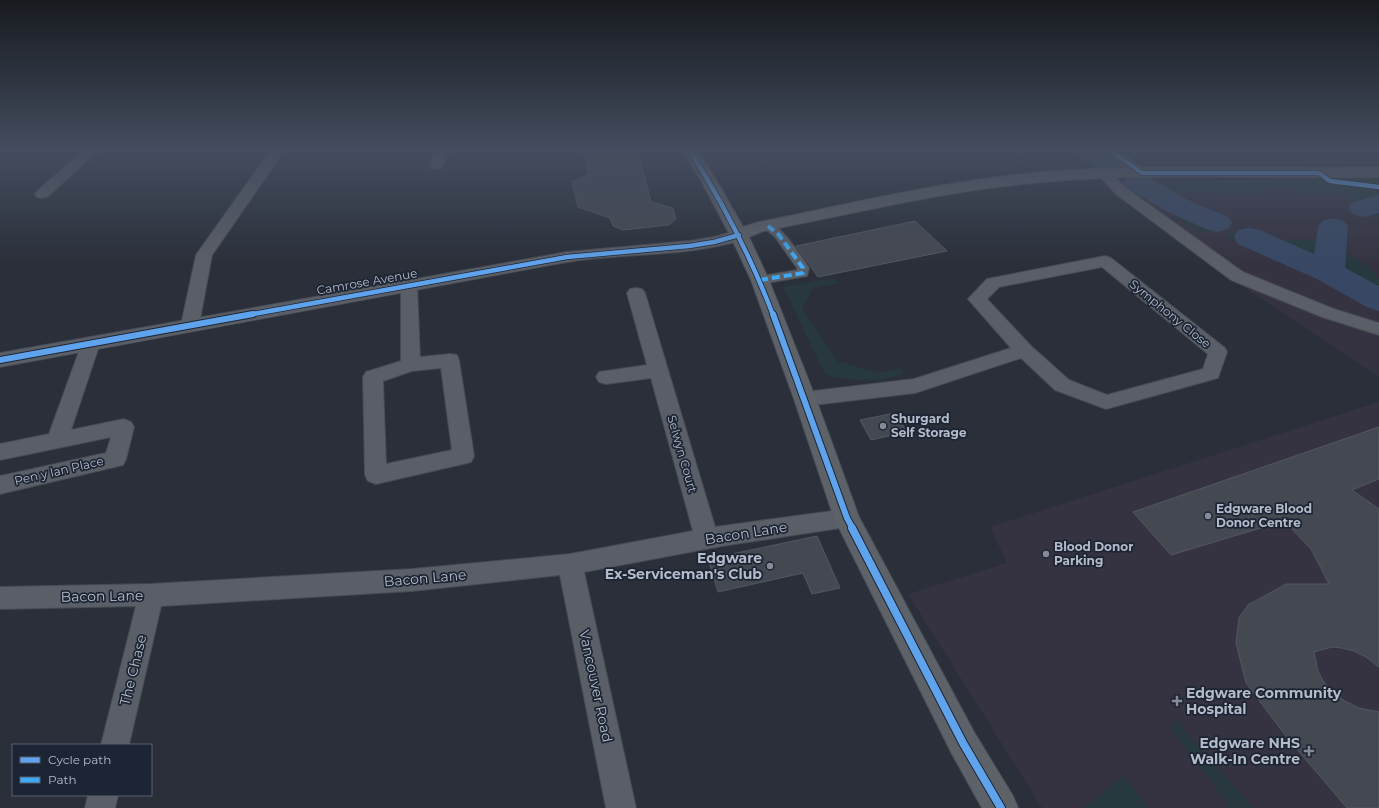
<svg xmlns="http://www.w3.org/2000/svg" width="1379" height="808" font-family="Montserrat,sans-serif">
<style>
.medical{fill:#353342}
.green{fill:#27393f}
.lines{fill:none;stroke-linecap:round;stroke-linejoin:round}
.river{fill:#384864;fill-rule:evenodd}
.building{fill:#444851;stroke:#525761}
.pedestrian-casing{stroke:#464a52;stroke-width:2}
.minor-casing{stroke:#464a52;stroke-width:2}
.tertiary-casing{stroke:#464a52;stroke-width:2}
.primary-casing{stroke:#484c56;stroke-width:2}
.pedestrian{fill:#5a5e67;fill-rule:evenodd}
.minor{fill:#5a5e67;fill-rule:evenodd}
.tertiary{fill:#5a5e67;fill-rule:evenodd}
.primary{fill:#5d6168;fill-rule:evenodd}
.quiet{stroke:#3fa9f5;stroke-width:4;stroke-dasharray:8 4;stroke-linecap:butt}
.cycleway-far2-casing{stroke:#1d2534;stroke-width:6}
.cycleway-far1-casing{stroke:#1d2534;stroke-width:8}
.cycleway-casing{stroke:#1d2534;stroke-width:10}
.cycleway-far2{stroke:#60a3ed;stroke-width:4.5}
.cycleway-far1{stroke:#60a3ed;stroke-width:6}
.cycleway{stroke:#60a3ed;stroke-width:8}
.poi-dot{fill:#848a97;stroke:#1d2534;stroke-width:1.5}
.labels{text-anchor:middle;stroke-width:3.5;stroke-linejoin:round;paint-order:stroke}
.street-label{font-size:12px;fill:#b4bbca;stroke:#1d2534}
.poi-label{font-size:12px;font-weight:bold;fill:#b4bbca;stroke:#1d2534;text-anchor:start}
.near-street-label{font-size:14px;fill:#b4bbca;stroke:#1d2534}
.near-poi-label{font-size:14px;font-weight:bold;fill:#b4bbca;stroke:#1d2534;text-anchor:end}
</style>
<rect width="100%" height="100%" fill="#2a2f39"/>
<g class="medical">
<polygon points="1379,178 1379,377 1242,286 1096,182"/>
<polygon points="1379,402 1379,808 1042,808 908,594 1007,563 990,527"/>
</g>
<g class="green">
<polygon points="1301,151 1379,151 1379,161 1310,162"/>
<polygon points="1379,178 1379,216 1373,216 1343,194 1297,193 1289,189 1271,189 1252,194 1217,194 1198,191 1174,191 1194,210 1220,221 1218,231 1199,232 1146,197 1137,198 1128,188 1134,182"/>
<polygon points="1331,223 1338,227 1343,238 1340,249 1368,266 1379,278 1379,309 1348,293 1349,288 1254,251 1257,249 1228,239 1230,233 1242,232 1258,234 1276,241 1318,239"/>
<polygon points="833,278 839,284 814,287 802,308 837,361 879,373 901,368 903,374 876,381 835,378 825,374 783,287"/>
<polygon points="1176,720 1253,808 1222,808 1228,804 1170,728"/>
<polygon points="1124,775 1148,808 1083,808"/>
</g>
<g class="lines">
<g class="river">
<path d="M 1077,151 C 1095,151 1111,147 1123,164 L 1119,170 C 1116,170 1112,172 1109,172 C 1098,172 1083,160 1077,151 Z"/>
<polygon points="1137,174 1147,176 1186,199 1228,217 1232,223 1228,229 1217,232 1206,229 1166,211 1127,188 1123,182 1127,176"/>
<polygon points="1379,195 1379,213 1363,217 1353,214 1348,208 1353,202"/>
<polygon points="1333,218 1344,221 1348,227 1345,268 1379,286 1379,311 1367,307 1317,279 1238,244 1234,237 1238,230 1249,228 1260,230 1314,254 1318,227 1322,221"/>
</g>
</g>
<g class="building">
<polygon points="582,151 638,151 651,202 673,208 676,219 669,225 623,230 613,226 610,218 578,207 572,182 589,174"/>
<polygon points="915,221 947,251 818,277 796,246"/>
<polygon points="895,413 907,432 871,440 860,420"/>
<polygon points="1379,427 1379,479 1352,490 1379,509 1379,667 1366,657 1354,651 1342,648 1332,647 1314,652 1318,671 1323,681 1333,692 1345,701 1359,708 1379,712 1379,808 1347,808 1285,735 1246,683 1236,643 1239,618 1248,605 1286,584 1329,584 1311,549 1284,521 1171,555 1133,512"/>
<polygon points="817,536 840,588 812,594 803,573 718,592 708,559"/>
</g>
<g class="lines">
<g class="pedestrian-casing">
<path id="pedestrian" d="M 768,223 C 783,226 800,255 809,268 L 807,276 L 760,284 L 756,283 L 754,280 L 756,277 L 797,270 L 797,268 L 775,237 L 762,226 L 764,224 Z"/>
</g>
<g class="minor-casing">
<g id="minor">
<polygon points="83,151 98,151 47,197 42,198 37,197 35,194 37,191"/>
<polygon points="270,151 284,151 212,255 199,325 196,329 190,331 184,329 181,325 196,255"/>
<polygon points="435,151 449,151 441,168 436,169 431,168 429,165"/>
<polygon points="1104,151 1120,151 1149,173 1147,176 1142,177 1137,176"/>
<polygon points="1105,170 1110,171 1126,188 1243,272 1334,309 1379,323 1379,335 1322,317 1231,280 1116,194 1098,174 1100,171"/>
<path d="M 1105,256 L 1111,258 L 1225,348 L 1227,352 L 1218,378 L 1106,409 L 1055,390 L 1021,358 L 915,393 L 805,406 L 798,404 L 795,399 L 798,394 L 805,392 L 914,379 L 1011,348 L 968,299 L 987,279 ZM 1102,267 L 1208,354 L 1203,369 L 1107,395 L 1069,380 L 1031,346 L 987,299 L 999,287 Z"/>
<path d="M 409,280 L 415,281 L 417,285 L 420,357 L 450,354 L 457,355 L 459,360 L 474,456 L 471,462 L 463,464 L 376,484 L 368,481 L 365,475 L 363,377 L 366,372 L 401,361 L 401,285 L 403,281 ZM 441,368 L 452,450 L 386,464 L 383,381 L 412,371 Z"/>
<polygon points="636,288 642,289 645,293 715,527 847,509 855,511 858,518 855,525 847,527 722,546 584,572 636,808 606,808 560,575 412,591 161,606 129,745 101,745 136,606 0,609 0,587 151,584 412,569 570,554 693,531 651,378 606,384 599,382 596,377 599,372 647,365 627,293 630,289"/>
<polygon points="91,337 98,339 100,343 71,430 124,419 131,422 134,427 126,459 123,465 0,494 0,476 106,453 111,437 0,460 0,444 49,434 82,343 84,339"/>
<polygon points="88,795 118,795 115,808 85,808"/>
</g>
</g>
<g class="tertiary-casing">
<path id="tertiary" d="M 739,230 L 745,231 L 748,235 L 745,239 C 685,258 622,252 561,263 C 374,298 187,333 0,367 L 0,353 L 567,252 L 689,241 L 714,237 Z"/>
</g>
<g class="primary-casing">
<path id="primary" d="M 683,151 L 698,151 L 717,181 L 743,227 L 759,222 C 853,203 947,180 1043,172 C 1155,163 1267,170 1379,167 L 1379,177 C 1267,179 1154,172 1043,182 C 948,190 856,213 764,231 L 749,237 L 769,280 L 816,399 L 859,517 L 974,732 L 1013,796 L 1018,808 L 982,808 L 952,754 L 834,518 L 794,399 L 751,280 L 730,235 L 701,181 Z"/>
</g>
<use href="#pedestrian" class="pedestrian"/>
<use href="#minor" class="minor"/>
<use href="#tertiary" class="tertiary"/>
<use href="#primary" class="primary"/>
<polyline class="quiet" points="760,280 803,273 803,268 779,235 768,226"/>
<g class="cycleway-far2-casing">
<g id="cycleway-far2">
<path d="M 690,151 C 723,203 751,257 773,315"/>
<polyline points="1111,151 1142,173 1319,173 1330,181 1379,187"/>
<polyline points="248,315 567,257 689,246 714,242 739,235"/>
</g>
</g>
<g class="cycleway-far1-casing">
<g id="cycleway-far1">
<polyline points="773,314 847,518 853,529"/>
<polyline points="0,360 253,314"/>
</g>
</g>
<g class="cycleway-casing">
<polyline id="cycleway" points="852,528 963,743 1001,808"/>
</g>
<use href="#cycleway-far2" class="cycleway-far2"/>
<use href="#cycleway-far1" class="cycleway-far1"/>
<use href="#cycleway" class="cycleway"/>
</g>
<linearGradient id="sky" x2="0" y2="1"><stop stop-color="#171a1f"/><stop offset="0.57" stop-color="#444d5f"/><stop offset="1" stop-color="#444d5f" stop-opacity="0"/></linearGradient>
<rect width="1379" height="264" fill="url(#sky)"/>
<g class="poi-dot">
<circle cx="883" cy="426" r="4"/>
<circle cx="1208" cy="516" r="4"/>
<circle cx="1046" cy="554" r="4"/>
<circle cx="770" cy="566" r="4"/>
<path d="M1175 695h4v4h4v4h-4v4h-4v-4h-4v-4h4z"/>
<path d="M1307 745h4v4h4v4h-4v4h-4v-4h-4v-4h4z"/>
</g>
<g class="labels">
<g class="street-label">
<text transform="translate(367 282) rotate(-10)" y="4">Camrose Avenue</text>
<text transform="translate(1170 314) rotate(39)" y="4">Symphony Close</text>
<text transform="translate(682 454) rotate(74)" y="4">Selwyn Court</text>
<text transform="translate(59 471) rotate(-13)" y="4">Pen y lan Place</text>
</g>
<g class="poi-label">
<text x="891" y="423">Shurgard<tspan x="891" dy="14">Self Storage</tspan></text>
<text x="1216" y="513">Edgware Blood<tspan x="1216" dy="14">Donor Centre</tspan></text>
<text x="1054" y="551">Blood Donor<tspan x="1054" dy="14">Parking</tspan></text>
</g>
<g class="near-street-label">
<text transform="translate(746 533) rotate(-9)" y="5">Bacon Lane</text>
<text transform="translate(425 578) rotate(-5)" y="5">Bacon Lane</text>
<text transform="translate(102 596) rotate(-1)" y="5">Bacon Lane</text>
<text transform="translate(133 670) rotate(-76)" y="5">The Chase</text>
<text transform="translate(596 686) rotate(78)" y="5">Vancouver Road</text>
</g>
<g class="near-poi-label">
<text x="762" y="563">Edgware<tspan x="762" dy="16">Ex-Serviceman's Club</tspan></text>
<text x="1186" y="698" text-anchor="start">Edgware Community<tspan x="1186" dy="16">Hospital</tspan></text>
<text x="1300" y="748">Edgware NHS<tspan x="1300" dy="16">Walk-In Centre</tspan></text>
</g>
</g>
<rect x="12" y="744" width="140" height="52" fill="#1d2534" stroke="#596170"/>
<rect x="20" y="757" width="20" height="6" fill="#60a3ed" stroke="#596170"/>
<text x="48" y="764" font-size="12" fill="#b4bbca">Cycle path</text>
<rect x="20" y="777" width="20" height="6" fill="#3fa9f5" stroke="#596170"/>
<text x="48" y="784" font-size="12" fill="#b4bbca">Path</text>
</svg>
